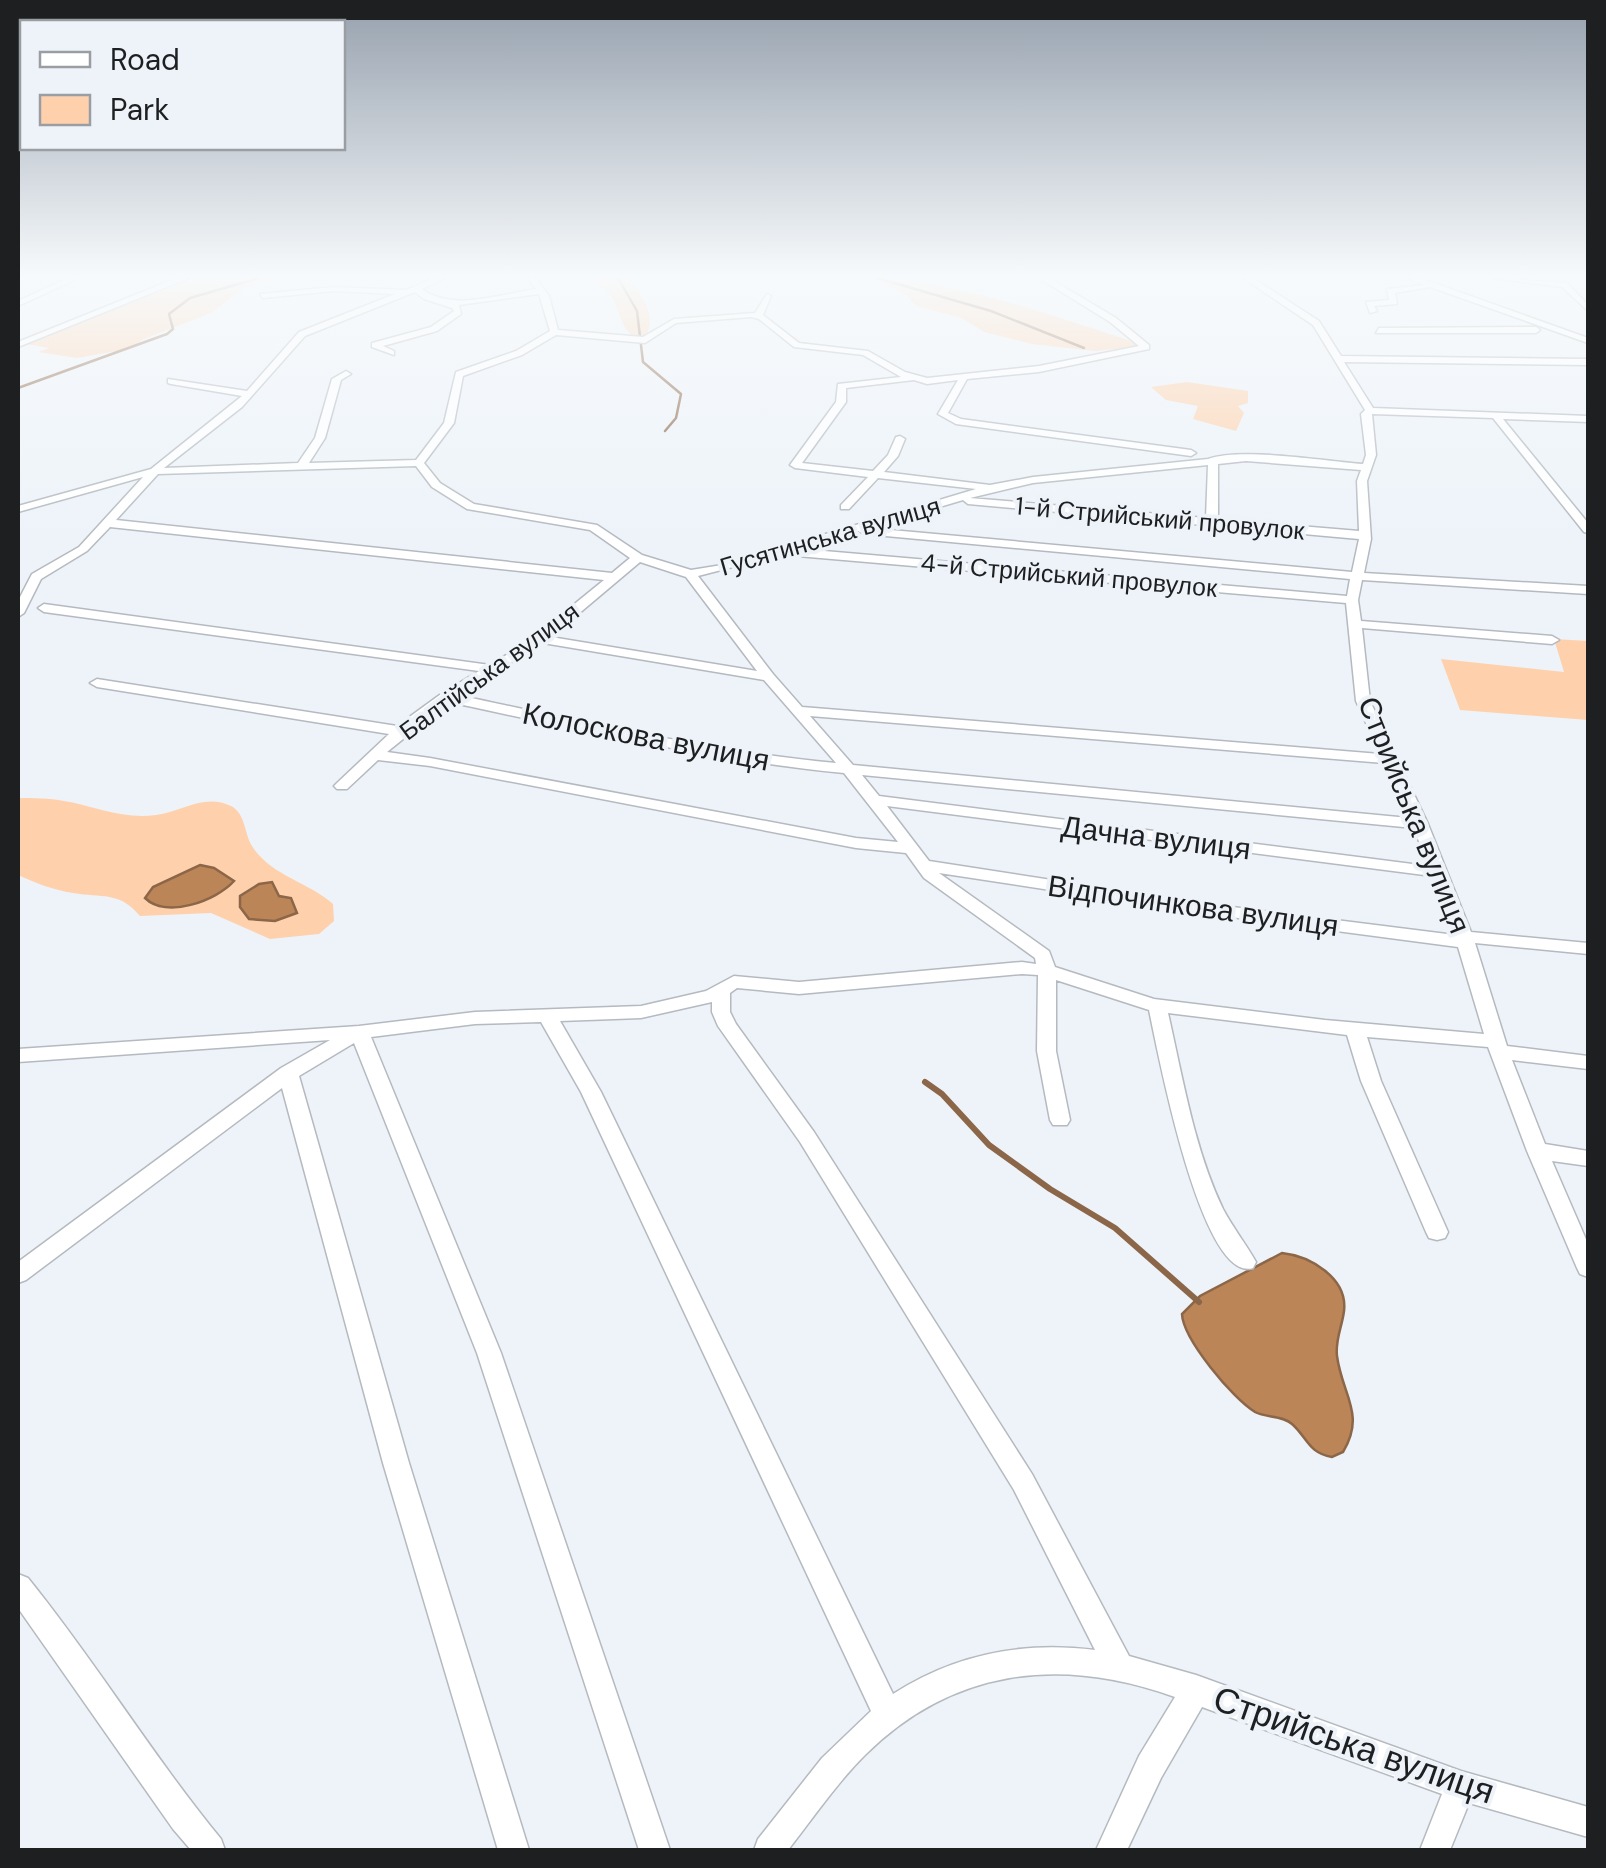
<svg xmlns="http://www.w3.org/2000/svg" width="1606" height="1868" font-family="'DM Sans',sans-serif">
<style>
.green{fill:#fed1ac}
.water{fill:#bb8558;stroke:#8c6648;stroke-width:2.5}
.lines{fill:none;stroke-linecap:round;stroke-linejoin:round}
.stream-far1{stroke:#8c6648;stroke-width:2.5}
.stream{stroke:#8c6648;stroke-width:6}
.minor-casing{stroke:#b5bac0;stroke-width:3}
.minor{fill:#fff;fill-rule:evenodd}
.labels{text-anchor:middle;stroke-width:8;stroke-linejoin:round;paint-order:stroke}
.far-street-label{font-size:25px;fill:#1d1f21;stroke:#edf3f9}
.street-label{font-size:30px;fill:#1d1f21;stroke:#edf3f9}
.near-street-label{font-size:35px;fill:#1d1f21;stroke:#edf3f9}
</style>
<rect width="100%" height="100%" fill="#edf3f9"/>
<g class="green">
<polygon points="190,278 280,278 246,287 211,313 144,339 129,349 77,358 38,352 49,348 27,344"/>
<path d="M 594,278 L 630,278 C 643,300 658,314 645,339 L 636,339 L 625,328 L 613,299 Z"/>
<path d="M 870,278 C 949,278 1060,318 1137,343 L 1136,347 L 1095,351 L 1032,344 L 984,332 L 962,318 L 916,306 L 906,295 Z"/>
<polygon points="1187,382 1248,391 1248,403 1238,406 1244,413 1236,431 1193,419 1198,406 1166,400 1151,387"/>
<polygon points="1554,639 1588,641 1588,720 1460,710 1441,659 1564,672"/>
<path d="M 18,798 C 33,798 49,798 64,801 C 95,806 124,820 156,815 C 181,812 204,793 231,806 C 246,814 244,833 252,846 C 271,876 309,882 333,904 L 334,921 L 319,934 L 270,939 L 211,913 L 140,916 C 119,891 102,898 73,893 C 53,890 36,883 18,875 Z"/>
</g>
<g class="water">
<path d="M 200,865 L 214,868 L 234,881 C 216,901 166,919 145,898 L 153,887 Z"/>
<polygon points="272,882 279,896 291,898 297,913 275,921 249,919 240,907 240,896 259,884"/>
<path d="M 1282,1253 C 1310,1256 1348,1278 1344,1311 C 1342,1327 1335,1340 1337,1356 C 1342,1395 1366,1414 1343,1452 L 1332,1457 C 1308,1453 1307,1437 1292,1424 C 1282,1415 1266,1418 1255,1412 C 1233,1399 1183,1339 1182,1314 L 1200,1296 Z"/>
</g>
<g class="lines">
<g class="stream-far1">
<polyline points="618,278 637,311 643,362 681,394 676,418 665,431"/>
<polyline points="877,278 991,311 1084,348"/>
<polyline points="18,388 167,334 173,329 169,314 190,298 259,278"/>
</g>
<polyline class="stream" points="925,1082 942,1094 989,1145 1050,1189 1115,1228 1199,1302"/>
<g class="minor-casing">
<g id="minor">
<polygon points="68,278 79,278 18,306 18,301"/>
<polygon points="177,278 189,278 18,347 18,342"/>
<path d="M 434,278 L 446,278 L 422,289 C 452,312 501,294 536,289 L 528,278 L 536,278 L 549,296 L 558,330 L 643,337 L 674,319 L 755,313 L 767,294 L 771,296 L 763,315 L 799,343 L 868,351 L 905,372 L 927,378 L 1039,366 L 1139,346 L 1110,322 L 1039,278 L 1049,278 L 1116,318 L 1149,345 L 1149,349 L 1039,372 L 967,379 L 948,413 L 961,419 L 1191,450 L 1196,453 L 1191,456 L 956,424 L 938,414 L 958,380 L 927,384 L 914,380 L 846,388 L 846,402 L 802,463 L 873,471 L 888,455 L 896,437 L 900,436 L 905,439 L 898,456 L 884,472 L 990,485 L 1033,477 L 1208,459 C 1241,447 1323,461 1363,464 L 1366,455 L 1361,414 L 1365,410 L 1313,325 L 1243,278 L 1253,278 L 1319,321 L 1341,356 L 1588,359 L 1588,365 L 1344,362 L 1373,408 L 1588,416 L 1588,422 L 1503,419 L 1588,523 L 1588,533 L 1584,532 L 1493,418 L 1372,414 L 1376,455 L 1367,481 L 1371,539 L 1364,573 L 1588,586 L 1588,594 L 1362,580 L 1358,600 L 1361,621 L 1552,636 L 1559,640 L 1552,644 L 1362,628 L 1370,701 L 1428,824 L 1471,932 L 1588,943 L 1588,954 L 1475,943 L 1507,1046 L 1588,1056 L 1588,1069 L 1512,1060 L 1545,1144 L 1588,1151 L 1588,1166 L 1552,1161 L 1588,1244 L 1588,1277 L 1580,1274 L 1577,1268 L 1527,1151 L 1488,1047 L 1367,1037 L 1381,1081 L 1448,1232 L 1445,1238 L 1437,1240 L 1429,1238 L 1426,1232 L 1361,1081 L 1347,1035 L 1168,1013 C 1183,1079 1194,1148 1223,1209 C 1233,1228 1246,1244 1256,1262 L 1253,1268 C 1201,1285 1157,1047 1149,1010 L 1056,980 L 1056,1051 L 1070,1120 L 1067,1125 L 1053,1125 L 1050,1120 L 1037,1051 L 1038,975 L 1022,974 L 799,994 L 737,988 L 730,993 L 730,1012 L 736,1024 L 814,1132 L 1032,1474 L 1129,1656 L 1196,1675 L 1461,1771 L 1588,1807 L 1588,1837 L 1469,1803 L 1450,1850 L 1420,1850 L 1442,1794 L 1202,1707 L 1161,1778 L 1127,1850 L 1096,1850 L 1139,1756 L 1175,1697 C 1060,1656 953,1668 865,1755 C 836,1784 813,1818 788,1850 L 754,1850 L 758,1839 L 822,1758 L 871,1711 L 581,1092 L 541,1022 L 475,1024 L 371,1037 L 501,1353 L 670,1850 L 639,1850 L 477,1353 L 354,1043 L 299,1076 L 409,1463 L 529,1850 L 498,1850 L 383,1463 L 282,1088 L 26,1280 L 18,1283 L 18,1262 L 281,1068 L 330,1040 L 18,1062 L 18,1049 L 359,1026 L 475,1012 L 641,1006 L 706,991 L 734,976 L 799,982 L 1022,962 L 1036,964 L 1035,958 L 924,878 L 906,853 L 856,848 L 430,766 L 378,760 L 347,789 L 337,789 L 334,786 L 337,783 L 389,734 L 97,687 L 90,683 L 97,679 L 397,726 L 441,694 L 479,671 L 44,612 L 38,608 L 44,604 L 490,665 L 529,641 L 604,580 L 110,527 L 87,551 L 41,579 L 24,613 L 18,617 L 18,601 L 32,574 L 79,547 L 143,477 L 18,512 L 18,506 L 151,469 L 242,396 L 171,384 L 168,383 L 168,379 L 247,391 L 299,332 L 395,294 L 334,291 L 263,298 L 260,294 L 334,287 L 406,290 ZM 415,292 L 424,299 L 452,308 L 454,311 L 431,327 L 372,343 L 372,347 L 394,355 L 394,351 L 383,346 L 437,331 L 461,314 L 459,305 L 539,294 L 550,331 L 516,351 L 456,372 L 444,423 L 416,460 L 309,463 L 325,438 L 341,380 L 351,374 L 346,371 L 332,379 L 315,438 L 298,463 L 164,468 L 242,407 L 305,336 ZM 751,317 L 759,319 L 794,347 L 863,355 L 901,377 L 838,384 L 836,402 L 790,465 L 795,468 L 868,477 L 841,505 L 841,509 L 849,509 L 878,478 L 976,489 L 722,565 L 691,570 L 642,555 L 597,525 L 474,504 L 440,483 L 424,463 L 454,423 L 463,376 L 522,355 L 556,335 L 645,343 L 676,323 ZM 1246,461 L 1361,470 L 1357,481 L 1359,531 L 1218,519 L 1218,464 ZM 1208,465 L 1206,518 L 970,498 L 1033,483 ZM 416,466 L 432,487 L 467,509 L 590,530 L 630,558 L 612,573 L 116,520 L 158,474 ZM 963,500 L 968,504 L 1359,539 L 1352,572 L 869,528 ZM 858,531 L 864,534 L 1350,579 L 1347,596 L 801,549 ZM 791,552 L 797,556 L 1346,603 L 1356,701 L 1380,754 L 802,707 L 773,674 L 698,576 ZM 640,562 L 686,577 L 757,671 L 551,637 ZM 543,643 L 764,680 L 836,763 C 709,751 583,722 458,695 ZM 449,702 C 579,730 711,760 844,773 L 898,842 L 856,838 L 430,758 L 387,752 ZM 810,716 L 1384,763 L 1409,818 L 853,765 ZM 862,775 L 1414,828 L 1428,866 L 879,796 ZM 887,806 L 1432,876 L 1455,935 L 1201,903 L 929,861 ZM 939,873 L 1201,913 L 1458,947 L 1484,1034 L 1325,1020 L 1154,999 L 1055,967 L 1049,951 ZM 712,1002 L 712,1012 L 718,1026 L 800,1142 L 1014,1490 L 1095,1650 C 1023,1641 955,1654 893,1694 L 601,1092 L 560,1021 L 641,1018 Z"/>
<polygon points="1408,278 1420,278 1588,338 1588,343 1430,287 1395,293 1397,304 1374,306 1377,311 1370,313 1366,302 1389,300 1387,289 1424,285"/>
<polygon points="1492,278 1567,283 1588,305 1588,311 1562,287"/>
<polygon points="1379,328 1536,327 1540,330 1536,333 1376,333"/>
<path d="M 18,1574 L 28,1578 C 96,1662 152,1755 221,1839 L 225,1850 L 191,1850 L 173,1829 L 18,1608 Z"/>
</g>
</g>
<use href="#minor" class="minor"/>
</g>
<linearGradient id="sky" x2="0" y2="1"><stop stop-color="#96a1ae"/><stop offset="0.51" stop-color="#f7fafc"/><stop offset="1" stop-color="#f7fafc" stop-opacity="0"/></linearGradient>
<rect width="1606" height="540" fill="url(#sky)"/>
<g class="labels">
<g class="far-street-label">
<text transform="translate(1160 518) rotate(5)" y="9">1-й Стрийський провулок</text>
<text transform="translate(830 536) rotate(-16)" y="9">Гусятинська вулиця</text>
<text transform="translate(1069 575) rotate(5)" y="9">4-й Стрийський провулок</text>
<text transform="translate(489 671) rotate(-36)" y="9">Балтійська вулиця</text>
</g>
<g class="street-label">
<text transform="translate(646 737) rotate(11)" y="10">Колоскова вулиця</text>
<text transform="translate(1414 815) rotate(68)" y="10">Стрийська вулиця</text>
<text transform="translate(1156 838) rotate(7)" y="10">Дачна вулиця</text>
<text transform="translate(1193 906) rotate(8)" y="10">Відпочинкова вулиця</text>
</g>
<g class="near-street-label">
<text transform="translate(1354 1745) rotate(19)" y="12">Стрийська вулиця</text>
</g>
</g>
<rect width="1606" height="1868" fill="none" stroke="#1d1f21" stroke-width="40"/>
<rect x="20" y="20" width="325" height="130" fill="#edf3f9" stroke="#9a9ea3" stroke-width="2.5"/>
<rect x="40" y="52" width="50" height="15" fill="#ffffff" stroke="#9a9ea3" stroke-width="2.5"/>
<text x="110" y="70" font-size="30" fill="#1d1f21">Road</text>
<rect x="40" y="95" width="50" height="30" fill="#fed1ac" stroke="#9a9ea3" stroke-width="2.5"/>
<text x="110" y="120" font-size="30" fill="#1d1f21">Park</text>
</svg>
